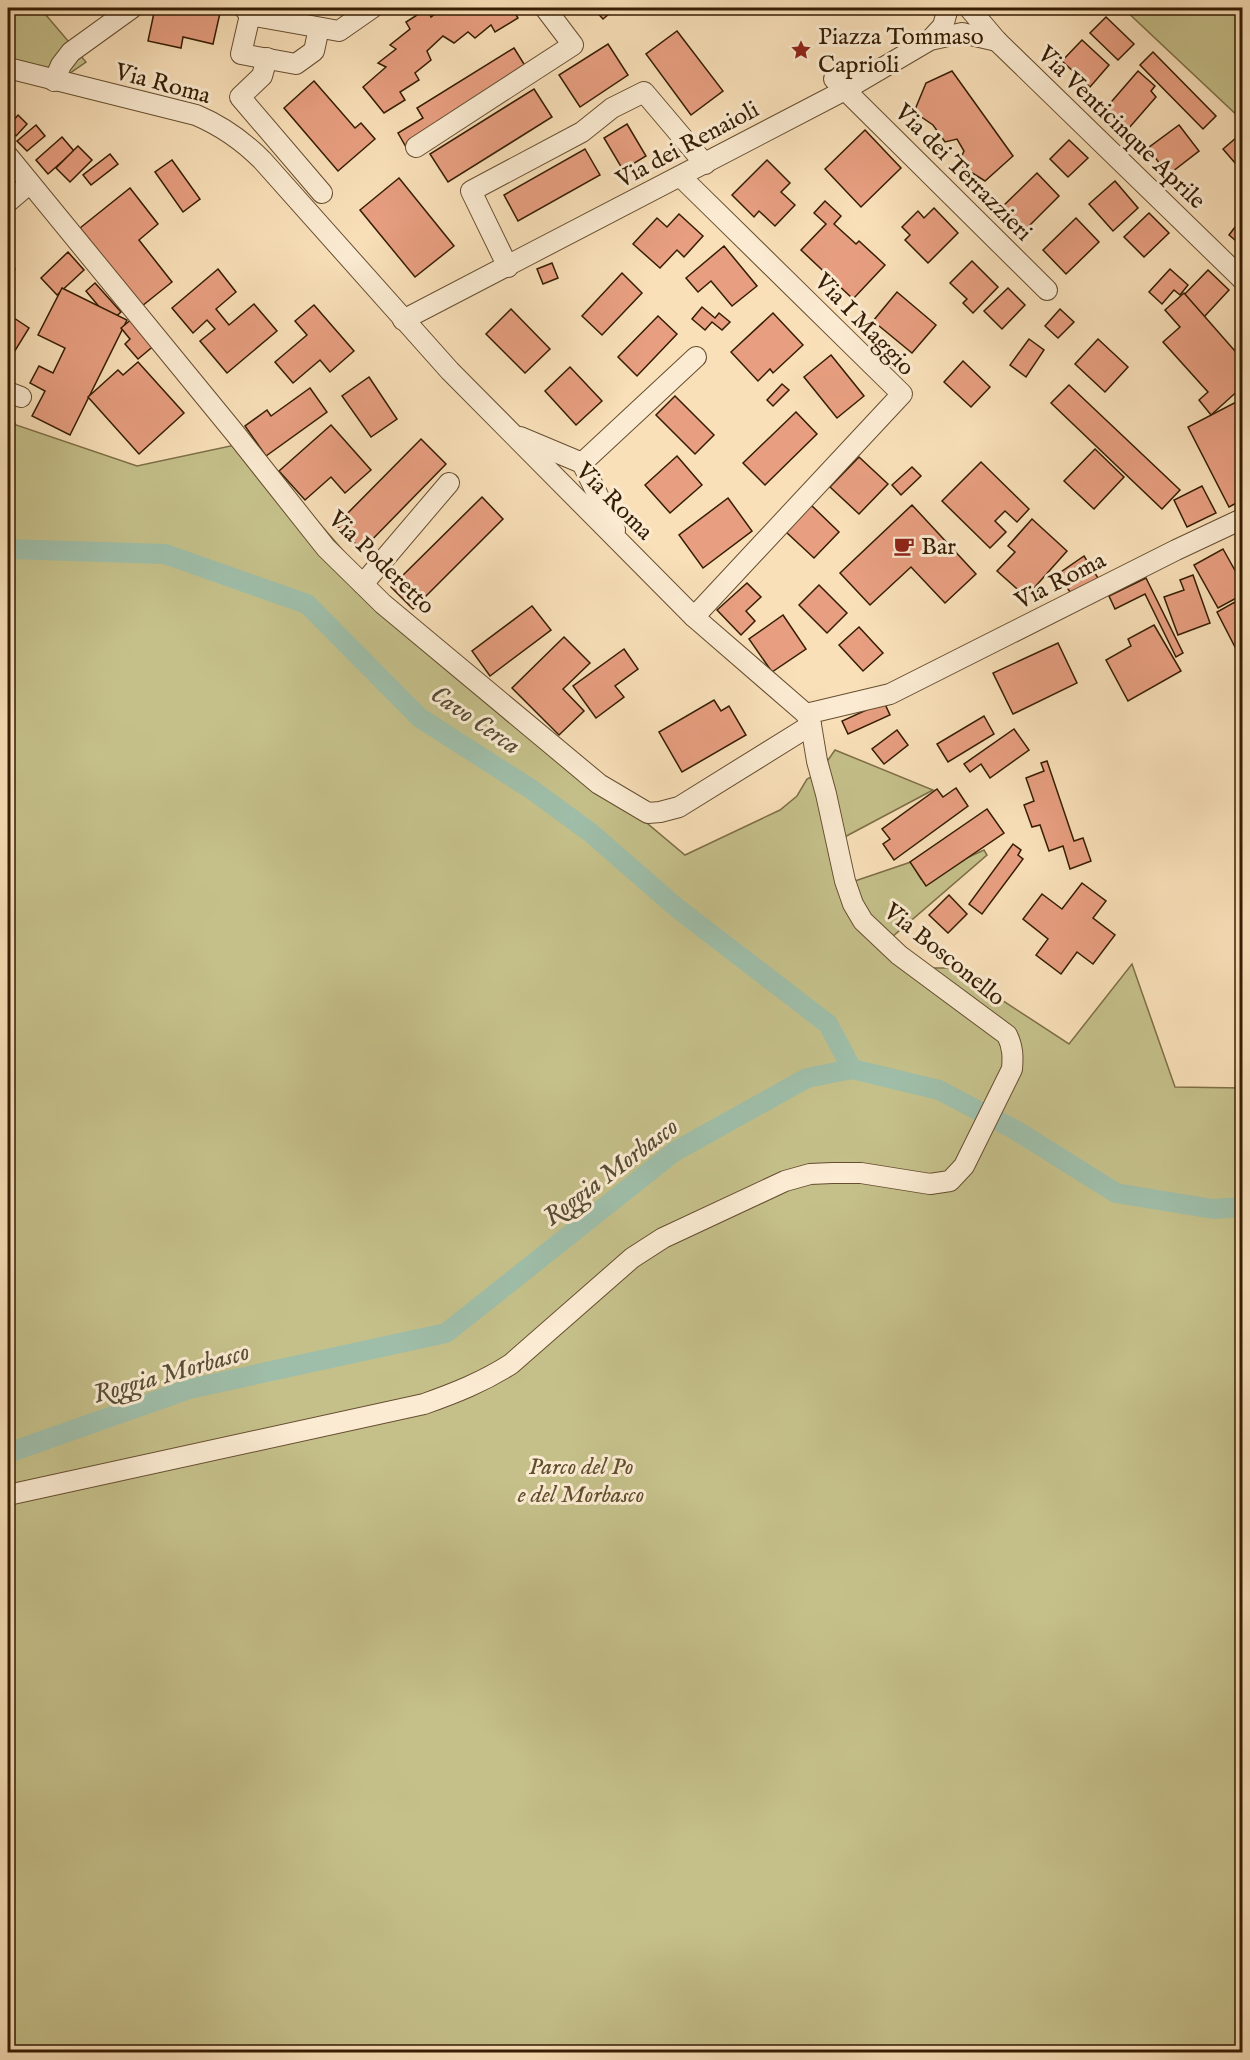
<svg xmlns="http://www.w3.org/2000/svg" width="1250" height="2060" font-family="'IM FELL English',serif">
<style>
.green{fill:#c5c08a;stroke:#7d6e46;stroke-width:1.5}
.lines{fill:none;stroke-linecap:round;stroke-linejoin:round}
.canal{stroke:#9fbea9;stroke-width:20}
.building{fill:#e89f81;stroke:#351d03;stroke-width:1.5}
.minor-casing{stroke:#664e30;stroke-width:22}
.minor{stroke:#fbebd2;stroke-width:20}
.labels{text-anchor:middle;stroke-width:6;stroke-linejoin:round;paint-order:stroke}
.poi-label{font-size:24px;fill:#351d03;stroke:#fbebd2;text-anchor:start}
.street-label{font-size:24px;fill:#351d03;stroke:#fbebd2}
.park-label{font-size:24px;font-style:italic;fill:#604e2c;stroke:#fbebd2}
.water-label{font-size:26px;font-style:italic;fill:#554d35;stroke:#fbebd2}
</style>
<rect width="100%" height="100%" fill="#f9e0b9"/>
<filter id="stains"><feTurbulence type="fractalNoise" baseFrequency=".00333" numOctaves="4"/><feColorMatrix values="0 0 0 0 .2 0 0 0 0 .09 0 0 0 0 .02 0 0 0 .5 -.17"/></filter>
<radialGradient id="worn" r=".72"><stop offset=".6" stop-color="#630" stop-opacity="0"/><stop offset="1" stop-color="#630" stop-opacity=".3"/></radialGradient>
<g class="green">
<polygon points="8,8 40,8 86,62 50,87 8,74"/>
<polygon points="1123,8 1242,8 1242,120"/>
<polygon points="8,411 16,425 137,466 249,442 398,614 685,855 780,810 797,796 807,779 819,773 835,750 933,790 839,840 849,883 911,862 921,879 984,850 987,855 884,944 920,968 953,968 1069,1044 1132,964 1175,1087 1242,1088 1242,2052 8,2052"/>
</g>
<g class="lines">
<g class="canal">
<polyline points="8,549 165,554 307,604 420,718 531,789 591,833 677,908 828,1024 852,1069"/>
<polyline points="8,1453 189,1389 446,1333 674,1152 807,1078 852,1069 939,1090 1017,1131 1116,1193 1213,1209 1242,1207"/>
</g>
</g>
<g class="building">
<polygon points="155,8 195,8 220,13 213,44 183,37 181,48 148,41"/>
<polygon points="428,8 431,17 443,8 512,8 518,18 495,32 491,25 475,38 468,32 454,43 443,36 427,51 431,60 415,73 419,80 400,92 405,100 384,113 363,87 386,67 378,63 396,49 390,45 410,29 406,22"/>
<polygon points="593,8 616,8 603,19"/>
<polygon points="1106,17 1134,44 1118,60 1090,33"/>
<polygon points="677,31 723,91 691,115 646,54"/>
<polygon points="1082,40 1109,65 1090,87 1062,61"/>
<polygon points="608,44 628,75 580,107 559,75"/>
<polygon points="514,48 529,72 406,147 398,133 423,118 417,108"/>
<polygon points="1153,52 1216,116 1203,129 1140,65"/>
<polygon points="952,71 1013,156 985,181 958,164 964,151 957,139 945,142 933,125 914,112 926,83"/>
<polygon points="1138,71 1155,86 1151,91 1156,97 1129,128 1106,108"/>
<polygon points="314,81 355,128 361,123 375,139 338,171 284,108"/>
<polygon points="534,89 552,117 448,182 430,154"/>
<polygon points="18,115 27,124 16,136 8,127"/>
<polygon points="627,124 646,156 623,170 604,138"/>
<polygon points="36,125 45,136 27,151 17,141"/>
<polygon points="1179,125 1199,151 1168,175 1148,148"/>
<polygon points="865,130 901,168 861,207 825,169"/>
<polygon points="62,137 74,151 48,174 36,160"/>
<polygon points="1237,137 1242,143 1242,171 1223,149"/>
<polygon points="1069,140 1088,158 1068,177 1050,159"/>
<polygon points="78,146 92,160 70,182 56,168"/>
<polygon points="585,149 600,175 518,221 504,195"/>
<polygon points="110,154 118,164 91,185 83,175"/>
<polygon points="172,160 200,199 183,212 155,172"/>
<polygon points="767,160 790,183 781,192 795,205 775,226 759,211 754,217 732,195"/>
<polygon points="1037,173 1059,196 1023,232 1000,209"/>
<polygon points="399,178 454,246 415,277 360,210"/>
<polygon points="1115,181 1138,208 1113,231 1089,204"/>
<polygon points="130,188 158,224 139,240 172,282 142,306 80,228"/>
<polygon points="825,201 841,216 834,224 856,244 859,241 885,265 853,299 801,250 826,224 814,213"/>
<polygon points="934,208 958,233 928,263 905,240 910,235 902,227 918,211 924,218"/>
<polygon points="1149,213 1169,233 1144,257 1124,237"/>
<polygon points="679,214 703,236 684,257 677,250 660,268 633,244 657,218 667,227"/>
<polygon points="1076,218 1099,242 1066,274 1043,250"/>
<polygon points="1242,218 1242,246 1229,235"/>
<polygon points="724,246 757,286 732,306 711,281 698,292 686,278"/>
<polygon points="68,252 84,270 57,295 41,278"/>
<polygon points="972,261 998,287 973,313 963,303 967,299 950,283"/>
<polygon points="552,263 558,278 543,284 537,269"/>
<polygon points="8,264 15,269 8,280"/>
<polygon points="218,269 236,292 216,309 229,325 254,304 277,331 227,373 200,341 215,329 207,320 193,333 172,308"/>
<polygon points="1170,269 1188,285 1180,295 1174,290 1162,304 1149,292"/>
<polygon points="1208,270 1229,290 1204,317 1182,297"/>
<polygon points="622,273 642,293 602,335 582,316"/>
<polygon points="95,283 121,312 111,321 86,291"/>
<polygon points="62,288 127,320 70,435 32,416 45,391 30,383 39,366 53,373 65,348 38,335"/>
<polygon points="1008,288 1025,305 1002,329 984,311"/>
<polygon points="897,292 936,325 912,353 873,321"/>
<polygon points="1184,293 1242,359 1242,387 1211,415 1199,400 1208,392 1163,342 1180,327 1165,310"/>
<polygon points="314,305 354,351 330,372 320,360 293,383 275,362 307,335 295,321"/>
<polygon points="702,307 715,318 719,313 730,322 722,330 712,322 705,330 692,319"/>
<polygon points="511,309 550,349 525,373 486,334"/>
<polygon points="1060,309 1074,322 1058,338 1045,326"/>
<polygon points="773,313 803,345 773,373 770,369 758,381 731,352"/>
<polygon points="8,314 29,328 13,354 8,350"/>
<polygon points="658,316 677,334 637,376 618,357"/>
<polygon points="133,318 156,344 138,359 125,344 130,339 121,328"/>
<polygon points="1242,333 1242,346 1236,340"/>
<polygon points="1029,339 1044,350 1026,377 1010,365"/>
<polygon points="1098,339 1128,367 1105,392 1075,364"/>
<polygon points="831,355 864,396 837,418 804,377"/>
<polygon points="963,361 990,387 971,407 944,382"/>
<polygon points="138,362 184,413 139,454 88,397 118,370 123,375"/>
<polygon points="570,367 602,401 576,425 545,391"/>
<polygon points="369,377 397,419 371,437 342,396"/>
<polygon points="782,384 789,390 773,406 767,400"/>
<polygon points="1069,385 1180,490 1162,509 1051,403"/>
<polygon points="310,388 327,412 266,456 245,426 267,410 271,416"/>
<polygon points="675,396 714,435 695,454 656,415"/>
<polygon points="1242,399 1242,500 1229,507 1188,427"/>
<polygon points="796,412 817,434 765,485 743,463"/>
<polygon points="331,425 371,470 345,493 331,477 305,500 279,471"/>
<polygon points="421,439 446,464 362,550 336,525"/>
<polygon points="1095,449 1124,477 1094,509 1064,481"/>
<polygon points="677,456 702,485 670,513 645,485"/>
<polygon points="859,457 888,484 859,514 830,487"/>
<polygon points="981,462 1029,509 1017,522 1005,511 995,521 1006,532 990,548 942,501"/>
<polygon points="912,467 921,476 901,495 892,485"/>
<polygon points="1202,486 1216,513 1187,527 1174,500"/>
<polygon points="482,497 503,519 413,609 391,587"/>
<polygon points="728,498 752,531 703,568 679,535"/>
<polygon points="811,505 839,532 814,558 786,532"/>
<polygon points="912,505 976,574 945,603 911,567 870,605 840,573"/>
<polygon points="1032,519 1067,551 1026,597 997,571 1015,552 1008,546"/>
<polygon points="1223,549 1242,583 1242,595 1218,608 1194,565"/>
<polygon points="1084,556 1098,578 1072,595 1058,574"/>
<polygon points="1193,575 1210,623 1178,635 1164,597 1184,590 1180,580"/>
<polygon points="1146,578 1183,653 1176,657 1145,594 1115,609 1109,596"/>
<polygon points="747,583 761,597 746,611 755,621 741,635 717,610"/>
<polygon points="819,585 847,613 827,633 799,605"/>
<polygon points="1242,598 1242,645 1236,649 1217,612"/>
<polygon points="532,606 551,630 490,676 472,651"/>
<polygon points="783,615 806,649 772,672 749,639"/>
<polygon points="1154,625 1181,671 1128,701 1106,660 1131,646 1128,639"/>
<polygon points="859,627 883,653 863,671 839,645"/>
<polygon points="564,637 590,663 563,689 584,711 559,735 512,688"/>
<polygon points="1058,643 1077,683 1013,714 993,673"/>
<polygon points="624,649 638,669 615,686 624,697 596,718 573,686"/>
<polygon points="714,700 721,711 729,706 746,735 682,772 659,732"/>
<polygon points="884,702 890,715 848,734 842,721"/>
<polygon points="984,716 994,734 948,762 937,744"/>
<polygon points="1014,729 1029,750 990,778 981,764 970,772 964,764"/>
<polygon points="897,730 908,745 884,764 872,749"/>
<polygon points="1047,761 1074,841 1083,838 1091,861 1070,869 1063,846 1049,851 1040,825 1032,827 1024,805 1034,801 1026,778 1044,771 1041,763"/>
<polygon points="956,788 968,806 894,860 883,844 890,839 882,829 937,789 943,797"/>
<polygon points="987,809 1004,833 926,886 910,862"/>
<polygon points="1013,844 1021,850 1018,855 1023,859 982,914 969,904"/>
<polygon points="1082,883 1106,901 1093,918 1115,935 1093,964 1077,952 1061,974 1036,955 1048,939 1023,919 1042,894 1062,909"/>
<polygon points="949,895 967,914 948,933 929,915"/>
</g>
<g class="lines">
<g class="minor-casing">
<g id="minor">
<polyline points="244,8 250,15 339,31 372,8"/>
<polyline points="969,8 997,41 1242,279"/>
<polyline points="250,15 241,54 296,64 314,51 319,28"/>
<polyline points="930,40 943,26 948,8"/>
<polyline points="267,58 262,76 240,97 322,193"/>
<path d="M 8,68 L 196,115 C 222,126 242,140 262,160 L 450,371 L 694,617 L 806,714 L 890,694 L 1176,550 L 1242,519"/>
<polyline points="834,79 1047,290"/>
<polyline points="54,81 61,65 71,52 132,8"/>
<polyline points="416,147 573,45 545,8"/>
<polyline points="8,156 234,432 326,548 383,604 599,784 648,813 660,812 679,807 811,725"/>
<polyline points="681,177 902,394 694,617"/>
<polyline points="8,202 29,184"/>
<polyline points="508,267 471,191 582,132 612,108 644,92 705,164"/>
<polyline points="403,320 845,90 930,40 962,33 997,41"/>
<polyline points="8,392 21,397"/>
<polyline points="520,437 582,463 696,357"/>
<polyline points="582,463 615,530"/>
<polyline points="363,584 449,483"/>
<path d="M 8,1495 L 424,1404 C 455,1393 483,1382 511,1364 L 632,1258 L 663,1238 L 785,1181 L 810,1174 L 832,1173 L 861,1173 L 930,1184 L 950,1181 L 964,1166 L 1012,1069 C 1013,1057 1013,1047 1007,1035 L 899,955 L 863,921 L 853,904 L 845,881 L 826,794 L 817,761 L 811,725 L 806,714"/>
</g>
</g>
<use href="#minor" class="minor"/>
</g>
<defs>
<g id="sight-bare" transform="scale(1.62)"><path d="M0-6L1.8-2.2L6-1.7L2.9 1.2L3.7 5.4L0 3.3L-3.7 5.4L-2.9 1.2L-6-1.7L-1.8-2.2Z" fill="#8f2418" stroke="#fbebd2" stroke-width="2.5" paint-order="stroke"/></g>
<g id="cafe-bare" transform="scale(1.62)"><path d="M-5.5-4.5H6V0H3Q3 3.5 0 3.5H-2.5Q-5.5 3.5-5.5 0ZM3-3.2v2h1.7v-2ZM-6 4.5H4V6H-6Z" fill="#8f2418" stroke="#fbebd2" stroke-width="2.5" paint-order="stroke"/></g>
</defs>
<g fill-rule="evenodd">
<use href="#sight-bare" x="801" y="50"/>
<use href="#cafe-bare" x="904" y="546"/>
</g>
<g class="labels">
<g class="poi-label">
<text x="818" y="44">Piazza Tommaso<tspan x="818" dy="28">Caprioli</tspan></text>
<text x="921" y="554">Bar</text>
</g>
<g class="street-label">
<text transform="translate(163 83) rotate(15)" y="8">Via Roma</text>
<text transform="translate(1122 127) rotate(44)" y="8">Via Venticinque Aprile</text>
<text transform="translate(687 144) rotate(-28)" y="8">Via dei Renaioli</text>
<text transform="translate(964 172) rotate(45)" y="8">Via dei Terrazzieri</text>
<text transform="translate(865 324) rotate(46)" y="8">Via I Maggio</text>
<text transform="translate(615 501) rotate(45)" y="8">Via Roma</text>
<text transform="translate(382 562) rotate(44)" y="8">Via Poderetto</text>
<text transform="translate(1060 580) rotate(-27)" y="8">Via Roma</text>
<text transform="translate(945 954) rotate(39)" y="8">Via Bosconello</text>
</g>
<g class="park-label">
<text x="581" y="1474">Parco del Po<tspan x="581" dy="28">e del Morbasco</tspan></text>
</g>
<g class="water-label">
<text transform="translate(476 719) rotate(34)" y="9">Cavo Cerca</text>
<text transform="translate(610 1171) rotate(-37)" y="9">Roggia Morbasco</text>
<text transform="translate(171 1372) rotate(-16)" y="9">Roggia Morbasco</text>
</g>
</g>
<rect width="1250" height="2060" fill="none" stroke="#f9e0b9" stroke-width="30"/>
<rect x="9" y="9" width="1232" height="2042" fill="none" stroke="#351d03" stroke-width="3"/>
<rect x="15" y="15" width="1220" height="2030" fill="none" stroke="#351d03" stroke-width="1.5"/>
<rect width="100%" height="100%" filter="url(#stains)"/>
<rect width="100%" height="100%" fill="url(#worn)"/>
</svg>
